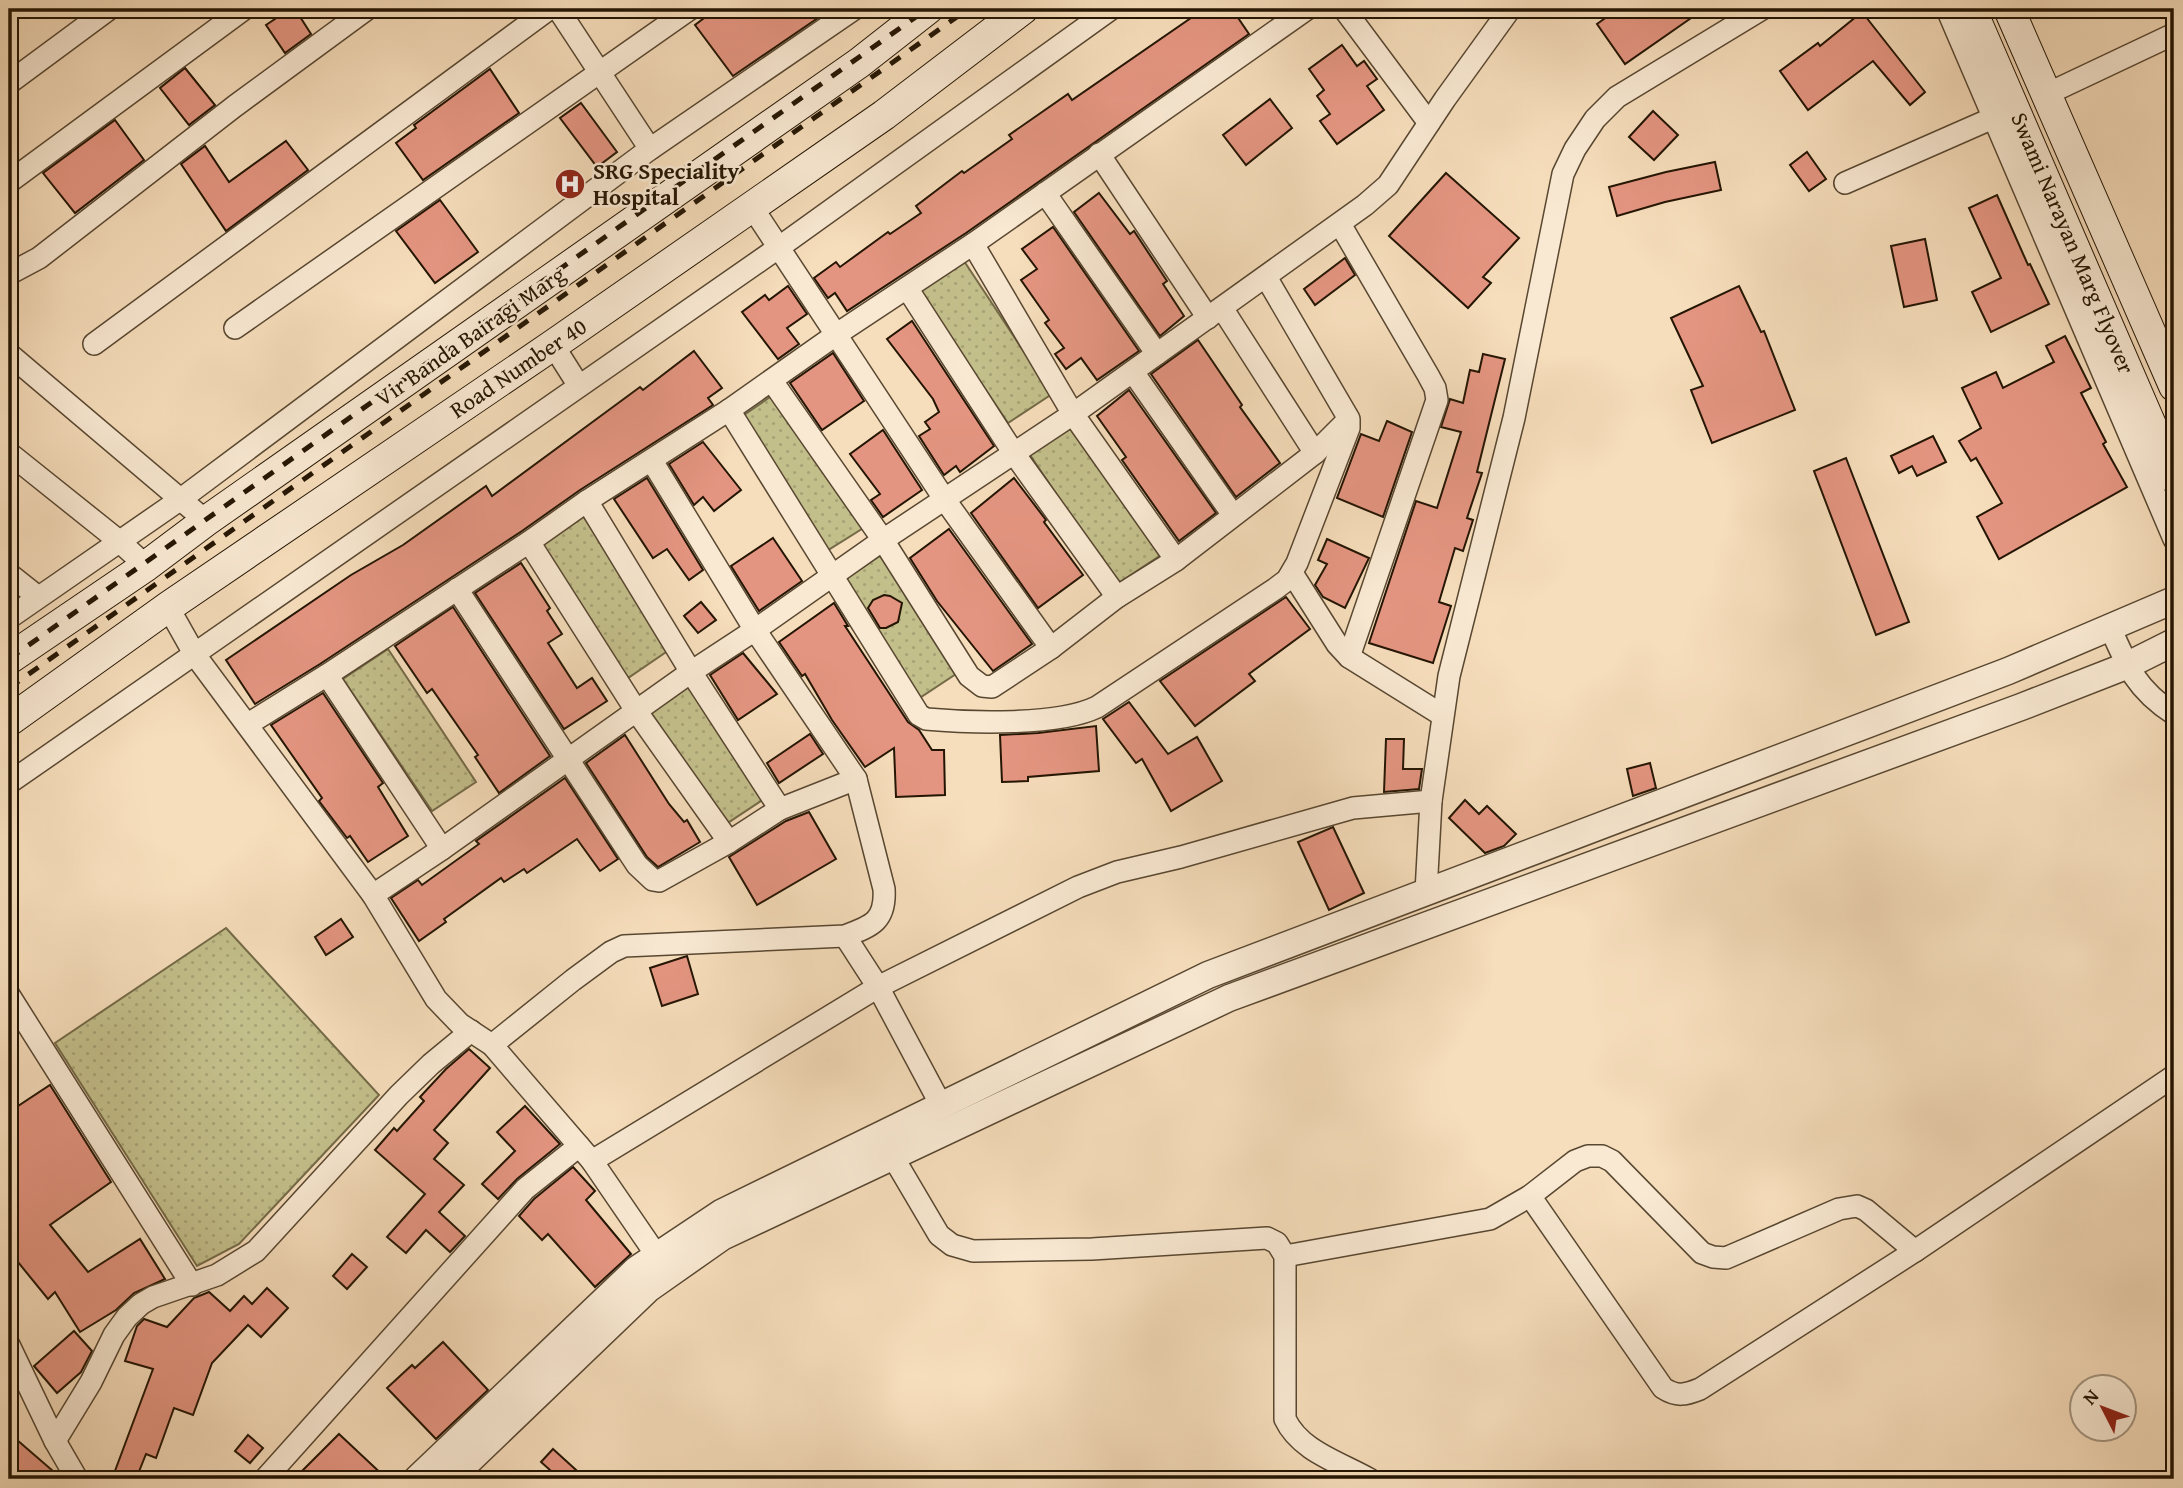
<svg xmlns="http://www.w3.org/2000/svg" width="2183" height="1488" font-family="'Gentium Book Plus',serif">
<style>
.green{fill:url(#green-dots);stroke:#746a47;stroke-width:2}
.building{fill:#e49581;stroke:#241503;stroke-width:2}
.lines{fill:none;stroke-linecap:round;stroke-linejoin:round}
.minor-casing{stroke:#584731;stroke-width:24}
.tertiary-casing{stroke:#584731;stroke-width:29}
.secondary-casing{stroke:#241503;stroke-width:32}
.minor{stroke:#f9e9d3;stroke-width:21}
.tertiary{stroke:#f9e9d3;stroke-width:26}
.secondary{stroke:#f9e9d3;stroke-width:30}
.rail{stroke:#241503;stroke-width:5;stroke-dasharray:12 12;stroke-linecap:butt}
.labels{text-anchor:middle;stroke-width:5;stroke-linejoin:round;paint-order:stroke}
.poi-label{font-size:23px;font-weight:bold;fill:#241503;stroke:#f9e9d3;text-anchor:start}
.street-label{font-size:23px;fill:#241503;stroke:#f9e9d3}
</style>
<defs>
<pattern id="green-dots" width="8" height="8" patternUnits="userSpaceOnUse" patternTransform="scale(1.75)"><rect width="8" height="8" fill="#c3bf8b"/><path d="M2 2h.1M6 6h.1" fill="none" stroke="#a7a376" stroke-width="1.8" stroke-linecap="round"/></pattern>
</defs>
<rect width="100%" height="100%" fill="#f6ddbb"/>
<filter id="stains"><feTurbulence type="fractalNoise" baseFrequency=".00286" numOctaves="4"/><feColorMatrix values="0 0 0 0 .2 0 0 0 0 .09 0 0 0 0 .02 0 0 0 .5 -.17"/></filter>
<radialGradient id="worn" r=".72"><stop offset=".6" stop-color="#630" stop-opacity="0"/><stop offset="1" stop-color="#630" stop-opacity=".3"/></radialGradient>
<g class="green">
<polygon points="964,261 1052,394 1008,423 919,291"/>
<polygon points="773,395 865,527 825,552 741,417"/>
<polygon points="1072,422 1161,555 1117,584 1028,452"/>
<polygon points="583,516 672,648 628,678 539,546"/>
<polygon points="881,555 959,672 918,699 841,582"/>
<polygon points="388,649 476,782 432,811 343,679"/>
<polygon points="689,681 767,797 723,826 645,710"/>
<polygon points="226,928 379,1095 239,1244 197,1266 55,1043"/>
</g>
<g class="building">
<polygon points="290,9 295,9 311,34 285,53 266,25"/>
<polygon points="716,9 831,9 733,76 695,25"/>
<polygon points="1204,9 1232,9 1249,34 966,233 847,311 835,293 828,298 814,278 836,262 840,267 888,232 890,234 921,213 916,206 962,171 964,173 1012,139 1009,135 1068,94 1072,100"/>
<polygon points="1618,9 1704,9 1625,64 1597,24"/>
<polygon points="1862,12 1925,92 1910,105 1873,61 1808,110 1780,71 1818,43 1820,46"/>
<polygon points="1342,45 1357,66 1364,61 1377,79 1367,86 1384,110 1337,144 1320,121 1330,114 1317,96 1324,90 1309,69"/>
<polygon points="185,68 215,105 189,125 160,88"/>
<polygon points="490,69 519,113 423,180 396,143 416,128 414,125"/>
<polygon points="1270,99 1292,128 1246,165 1223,135"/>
<polygon points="581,103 617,152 597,167 560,118"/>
<polygon points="1653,111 1678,135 1654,160 1629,137"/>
<polygon points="115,120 144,160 75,213 43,173"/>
<polygon points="286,141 308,170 226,231 181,164 205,146 229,182"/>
<polygon points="1807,152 1826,179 1809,191 1790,165"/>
<polygon points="1715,162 1721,190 1665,202 1617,216 1609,187 1666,172"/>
<polygon points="1446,173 1519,238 1483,277 1491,283 1468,308 1389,236"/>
<polygon points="1099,193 1130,234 1134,231 1167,281 1163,284 1184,316 1160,336 1074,212"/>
<polygon points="1997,195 2028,265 2030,264 2049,304 1991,332 1972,292 2001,278 1969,208"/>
<polygon points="440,200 478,252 435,283 396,231"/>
<polygon points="1053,227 1139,351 1097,380 1081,358 1066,369 1055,354 1064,348 1045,323 1049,320 1021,280 1037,269 1022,249"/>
<polygon points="1925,239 1937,300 1904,307 1891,246"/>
<polygon points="1345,258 1355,275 1315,305 1304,289"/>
<polygon points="788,286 807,314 787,328 799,344 778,359 742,312 765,295 769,300"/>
<polygon points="1739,286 1761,332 1764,331 1795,410 1712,443 1691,390 1703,386 1671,318"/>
<polygon points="912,321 994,446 960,472 956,466 944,475 919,436 930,429 925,422 939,412 933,399 887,339"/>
<polygon points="2065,336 2091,388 2081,393 2106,442 2103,444 2127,487 1999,559 1977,517 2002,503 1976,458 1971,461 1959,441 1981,428 1962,388 1996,372 2003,388 2054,362 2046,346"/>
<polygon points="1198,340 1242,405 1240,407 1280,463 1236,497 1151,374"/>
<polygon points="694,351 722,388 708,398 713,405 580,490 522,531 320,664 255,704 226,660 351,575 403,545 486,486 492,496 640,387 643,390"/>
<polygon points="833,353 864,401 822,430 790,383"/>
<polygon points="1483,354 1505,359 1477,472 1482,473 1467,518 1473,520 1463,551 1455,548 1439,602 1451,606 1433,663 1369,643 1416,501 1437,508 1461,432 1441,427 1450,399 1463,403 1470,370 1479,372"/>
<polygon points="1129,390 1216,513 1179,541 1122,460 1126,457 1097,416"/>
<polygon points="1387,421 1412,432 1383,517 1337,498 1361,434 1379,441"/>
<polygon points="883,430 922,490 883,517 871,500 880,494 850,454"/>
<polygon points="1933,436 1946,462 1917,476 1912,466 1899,473 1891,456"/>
<polygon points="703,442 741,490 714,511 703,497 694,505 669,464"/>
<polygon points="1846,458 1909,622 1876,635 1814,471"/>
<polygon points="647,478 703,570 689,580 667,549 653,558 614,499"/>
<polygon points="1014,478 1046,520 1044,522 1083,575 1038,608 971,513"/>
<polygon points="949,529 1032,644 993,671 937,601 910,558"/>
<polygon points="773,538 802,581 759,611 731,566"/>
<polygon points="1327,539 1369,558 1345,608 1323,597 1315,585 1327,564 1318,560"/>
<polygon points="521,563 550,608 547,611 562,634 548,643 577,688 592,678 607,701 564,729 475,593"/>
<polygon points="884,595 890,596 902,603 898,622 886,628 880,628 868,608 873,600"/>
<polygon points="1286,597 1310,629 1249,674 1255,681 1195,726 1160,681"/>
<polygon points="701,602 716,620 698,633 684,616"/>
<polygon points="834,603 848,626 845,626 908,722 919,730 932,750 944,750 945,795 896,797 894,748 865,767 832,720 805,674 802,676 779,642"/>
<polygon points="453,607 550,756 499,793 475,757 478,755 432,689 427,693 395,646"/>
<polygon points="743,653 777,694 738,720 710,675"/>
<polygon points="323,693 383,783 378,787 408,836 368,862 350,836 347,838 319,801 322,798 271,725"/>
<polygon points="1129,702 1168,754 1197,737 1222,781 1171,811 1142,759 1136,763 1103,719"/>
<polygon points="1096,726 1099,771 1028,777 1028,781 1002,782 1000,735 1038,733"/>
<polygon points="810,734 823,754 779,783 767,763"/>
<polygon points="625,735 669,804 684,822 687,820 700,842 658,867 647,857 586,763"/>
<polygon points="1386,739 1404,739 1403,769 1422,769 1419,789 1384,792"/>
<polygon points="1650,763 1656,788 1633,796 1627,769"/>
<polygon points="565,778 618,859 600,871 577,839 527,873 524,869 504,882 501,878 444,919 446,922 419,941 391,898 418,880 422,885 479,844 476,841"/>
<polygon points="1465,800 1479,814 1487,806 1516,834 1504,846 1485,853 1449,818"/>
<polygon points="809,812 836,859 757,905 729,857 786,821"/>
<polygon points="1333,827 1364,893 1329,910 1298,842"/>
<polygon points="341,919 353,937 326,955 315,937"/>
<polygon points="687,956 698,994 662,1006 650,968"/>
<polygon points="469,1049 490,1068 434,1130 448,1143 434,1159 464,1185 439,1212 465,1236 450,1252 426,1230 406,1253 387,1237 425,1194 375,1150 394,1128 397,1131 424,1101 420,1097 446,1069"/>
<polygon points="50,1085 111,1182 50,1225 88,1272 140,1239 165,1279 134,1293 116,1310 80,1332 55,1292 48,1299 9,1251 9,1112"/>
<polygon points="525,1106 560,1144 517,1179 498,1199 482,1184 515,1151 497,1132"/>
<polygon points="573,1167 595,1191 586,1200 631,1254 595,1287 548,1234 542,1240 519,1216 534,1199"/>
<polygon points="352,1254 367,1267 347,1289 333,1276"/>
<polygon points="267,1288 288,1308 261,1337 248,1325 212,1363 193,1415 174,1408 156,1458 146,1454 136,1479 112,1479 153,1369 125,1361 137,1326 144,1319 167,1327 194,1298 209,1292 230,1311 244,1296 252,1304"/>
<polygon points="74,1331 92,1351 81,1372 57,1393 34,1366"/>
<polygon points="443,1342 488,1390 436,1439 387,1388 412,1365 415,1368"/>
<polygon points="9,1433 61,1478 62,1479 9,1479"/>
<polygon points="339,1434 387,1479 294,1479"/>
<polygon points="248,1435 263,1448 250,1463 235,1451"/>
<polygon points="553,1449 586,1479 560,1479 541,1462"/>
</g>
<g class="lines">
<g class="minor-casing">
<g id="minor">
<polyline points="558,9 650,149"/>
<polyline points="1344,9 1429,123"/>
<polyline points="1947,9 2174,539"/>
<polyline points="9,83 109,9"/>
<polyline points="2047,94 2174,34"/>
<polyline points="1099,154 1208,318"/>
<polyline points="9,182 244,9"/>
<polyline points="1845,183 1993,118"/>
<polyline points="1045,193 1157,354"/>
<polyline points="752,207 945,500 1051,648"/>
<polyline points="1340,224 1428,375 1435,388 1437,400 1349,657"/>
<polyline points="973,244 1073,414 1176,560"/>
<polyline points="9,274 39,258 235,106 367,9"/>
<polyline points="907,288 1013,452 1117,597"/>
<polyline points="1222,308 1315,453"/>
<polyline points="235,328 690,9"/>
<polyline points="94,344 549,9"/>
<polyline points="553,345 579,386"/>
<polyline points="9,354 206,521"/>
<polyline points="1133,372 1233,515"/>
<polyline points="772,381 883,540 969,676 982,686 992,687 1051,648 1117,597 1176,560 1315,453 1348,420"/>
<path d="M 729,410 L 919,715 L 926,719 C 970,723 1058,726 1097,707 L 1275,589 L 1287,580 L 1297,563 L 1349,428 L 1349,419 L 1266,277"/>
<polyline points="9,453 119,541 146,566"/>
<polyline points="587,501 691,672 780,809"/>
<polyline points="529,542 637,712 729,842"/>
<polyline points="1292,573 1337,644 1349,657 1442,715"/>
<polyline points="9,574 38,597"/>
<polyline points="457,589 637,865 653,880 659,881 729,842 780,809 856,779 755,630 652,461"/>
<polyline points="168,607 195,655 373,895 436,999 460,1024 492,1045 592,1161 657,1256"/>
<polyline points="9,618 181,499 650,149 854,9"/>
<path d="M 2110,627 C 2127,667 2137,690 2174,714"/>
<polyline points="327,675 442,849"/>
<polyline points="248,724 327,675 529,542 587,501 729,410 837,334 973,244 1307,9"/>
<polyline points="9,783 778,248 1111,9"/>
<polyline points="1426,892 1431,801 1449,676 1514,418 1563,174 1575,149 1595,119 1617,97 1762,9"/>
<polyline points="373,895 442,849 691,672 755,630 883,540 1073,414 1365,205 1388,185 1445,99 1510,9"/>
<polyline points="845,936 878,987 941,1105"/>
<polyline points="9,995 192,1285"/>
<path d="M 492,1045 L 573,980 L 611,952 L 624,946 L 845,936 C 872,926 886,921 884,889 L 856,779"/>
<path d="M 893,1157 L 939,1235 L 952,1245 L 973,1251 L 1092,1249 L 1267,1238 L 1277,1243 L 1285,1256 L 1285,1419 C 1300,1451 1339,1462 1369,1479"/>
<polyline points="592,1161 878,987 1078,887 1117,872 1181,857 1353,808 1431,801"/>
<path d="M 1530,1196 L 1663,1388 C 1677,1397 1685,1395 1700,1389 L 1915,1251 L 2174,1076"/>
<polyline points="1285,1256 1490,1219 1530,1196 1575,1161 1588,1156 1602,1156 1612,1161 1702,1253 1713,1257 1726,1258 1839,1209 1857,1206 1866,1210 1915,1251"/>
<polyline points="9,1345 55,1441 77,1479"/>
<polyline points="55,1441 91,1382 114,1335 127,1317 141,1304 153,1297 217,1275 256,1251 399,1095 431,1064 471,1031"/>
<polyline points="265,1479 525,1189 579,1146"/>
</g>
</g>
<g class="tertiary-casing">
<g id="tertiary">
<polyline points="417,1479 637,1269 721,1213 1208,975 2008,671 2174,600"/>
<polyline points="450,1479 648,1289 722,1237 1229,998 2021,707 2126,666 2174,642"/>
</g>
</g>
<g class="secondary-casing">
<g id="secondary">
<polyline points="1971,9 2174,478"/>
<polyline points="2009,9 2174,386"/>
<polyline points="9,659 146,566 206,521 859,63 928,9"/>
<polyline points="9,721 168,607 553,345 884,115 1023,9"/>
</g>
</g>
<use href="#minor" class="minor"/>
<use href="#tertiary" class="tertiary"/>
<use href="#secondary" class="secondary"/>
<g class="rail">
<polyline points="9,659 927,9"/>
<polyline points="9,688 968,9"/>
</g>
</g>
<defs>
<g id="hospital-disc" transform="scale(1.575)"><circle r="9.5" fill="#8f2418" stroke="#f9e9d3"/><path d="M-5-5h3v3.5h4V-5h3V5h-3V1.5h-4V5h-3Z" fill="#fff"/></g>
</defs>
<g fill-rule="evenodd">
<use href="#hospital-disc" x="570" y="184"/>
</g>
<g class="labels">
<g class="poi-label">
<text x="593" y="179">SRG Speciality<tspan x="593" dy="26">Hospital</tspan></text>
</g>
<g class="street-label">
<text transform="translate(2073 243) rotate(67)" y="8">Swami Narayan Marg Flyover</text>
<text transform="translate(470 336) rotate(-35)" y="8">Vir Banda Bairagi Marg</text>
<text transform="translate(518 368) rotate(-34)" y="8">Road Number 40</text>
</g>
</g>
<rect width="2183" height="1488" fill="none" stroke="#f6ddbb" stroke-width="35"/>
<rect x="10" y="10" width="2162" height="1467" fill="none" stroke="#241503" stroke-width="3.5"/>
<rect x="18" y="18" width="2148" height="1453" fill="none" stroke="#241503" stroke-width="2"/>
<g transform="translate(2103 1408) rotate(312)"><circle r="33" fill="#f9e9d3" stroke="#a49480" stroke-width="2"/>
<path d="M0-5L12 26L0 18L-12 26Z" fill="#8f2418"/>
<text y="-10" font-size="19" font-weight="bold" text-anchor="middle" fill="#241503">N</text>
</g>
<rect width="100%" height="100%" filter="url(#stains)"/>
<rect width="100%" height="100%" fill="url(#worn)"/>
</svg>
